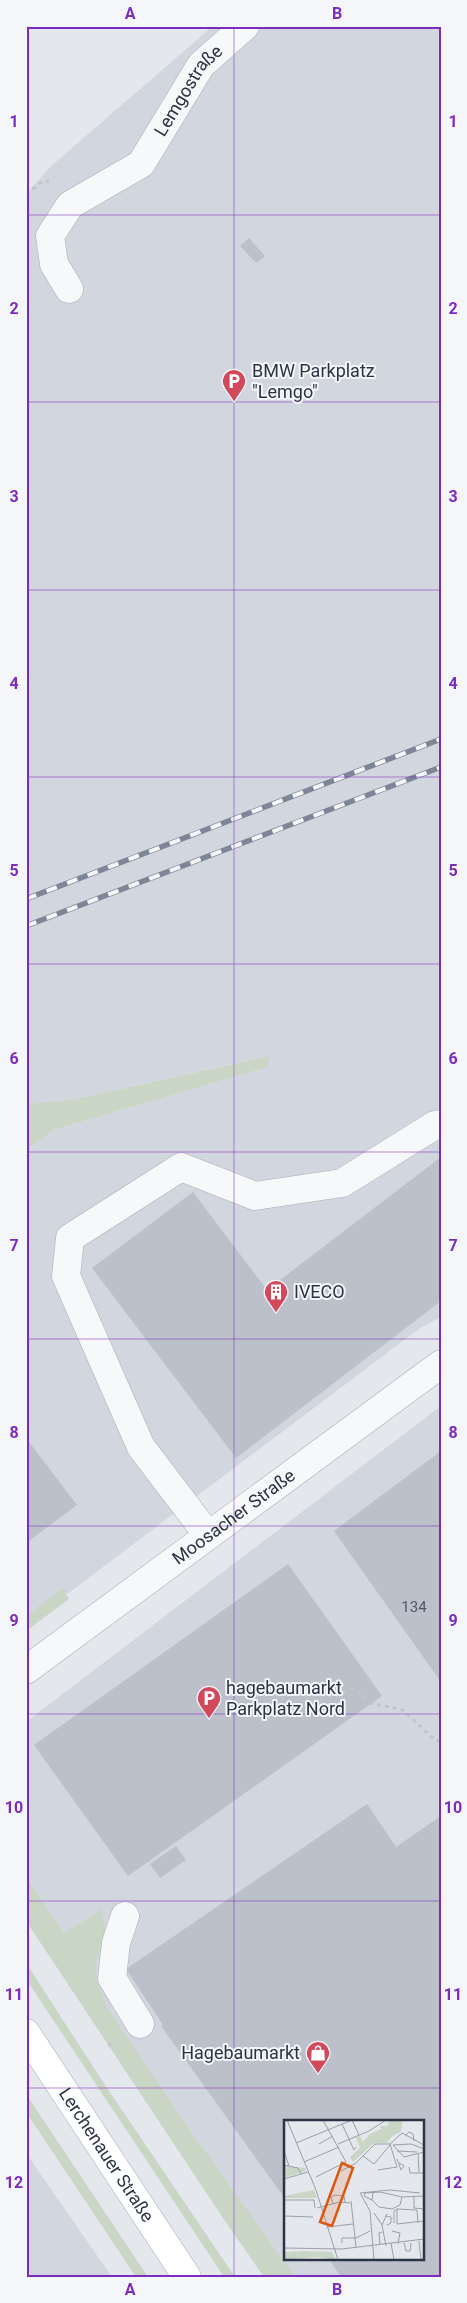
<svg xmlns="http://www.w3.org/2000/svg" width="467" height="2303" font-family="Roboto,sans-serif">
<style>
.built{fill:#d2d6de;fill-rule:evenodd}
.green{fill:#c9d6c5}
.building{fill:#bbc0ca}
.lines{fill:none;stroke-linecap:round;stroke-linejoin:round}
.minor-casing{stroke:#a9aeb7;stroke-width:29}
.major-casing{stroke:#a3abb8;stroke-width:29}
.path{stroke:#c2c5cb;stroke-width:3;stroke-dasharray:4 4;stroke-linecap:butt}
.minor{stroke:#f7f8fa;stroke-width:28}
.major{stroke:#fff;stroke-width:28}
.rail-casing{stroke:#7d8696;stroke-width:5.5}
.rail{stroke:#f4f6f9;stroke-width:4;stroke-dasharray:11;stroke-linecap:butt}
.grid{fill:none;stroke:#7b2cbf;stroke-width:1;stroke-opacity:0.55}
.labels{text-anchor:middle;stroke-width:4;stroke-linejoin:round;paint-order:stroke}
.number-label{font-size:15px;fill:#4f5766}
.street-label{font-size:18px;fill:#2b3445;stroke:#f4f6f9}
.poi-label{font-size:18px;fill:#2b3445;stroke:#f4f6f9;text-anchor:start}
.inset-road{fill:none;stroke:#9a9fa9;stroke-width:1}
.view{fill:#df570f;fill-opacity:0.15;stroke:#df570f;stroke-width:2.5}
.inset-edge{fill:none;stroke:#2b3445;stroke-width:2.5}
.neatline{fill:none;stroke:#7b2cbf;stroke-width:2}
.grid-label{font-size:16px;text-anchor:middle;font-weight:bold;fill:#7b2cbf}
</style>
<rect width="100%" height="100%" fill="#e4e7ec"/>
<g class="built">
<polygon points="213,26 441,26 441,1317 420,1328 26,1625 26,1151 53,1130 268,1067 268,1056 76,1099 26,1104 26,194 50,167"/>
<path d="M 441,1406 L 441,2277 L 271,2277 L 26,1911 L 26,1722 ZM 286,2122 L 423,2122 L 423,2259 L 286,2259 Z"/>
<polygon points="26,2153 39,2172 112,2277 26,2277"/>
</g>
<g class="green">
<polygon points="269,1056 268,1067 53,1130 26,1151 26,1104 76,1099"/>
<polygon points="62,1589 69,1599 26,1631 26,1616"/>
<polygon points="26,1878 64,1933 102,1909 106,1931 96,1962 97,1982 106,2006 184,2122 295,2277 264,2277 225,2221 26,1921"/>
<polygon points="26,1963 105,2085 235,2277 224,2277 26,1979"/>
<polygon points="26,2094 148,2277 136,2277 26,2112"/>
</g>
<g class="building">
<polygon points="249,238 265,256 256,263 240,246"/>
<polygon points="441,1157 441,1301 236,1458 92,1268 193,1192 267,1290"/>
<polygon points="26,1438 77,1505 26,1543"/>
<polygon points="441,1451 441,1682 334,1531"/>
<polygon points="288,1564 382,1696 128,1876 34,1745"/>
<polygon points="367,1804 396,1847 441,1816 441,2277 341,2277 329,2259 423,2259 423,2122 286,2122 286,2200 161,2026 163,2025 126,1969"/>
<polygon points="176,1846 186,1860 160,1878 150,1864"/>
</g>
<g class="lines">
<g class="minor-casing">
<g id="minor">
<path id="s1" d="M 69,289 L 54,264 L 50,236 L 70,205 L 141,164 L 201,65 L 245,26"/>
<polyline points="208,1535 141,1447 66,1276 70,1238 181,1167 255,1196 342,1183 435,1125 441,1124"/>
<path id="s2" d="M 26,1670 L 441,1364"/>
<polyline points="125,1916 116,1943 112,1978 140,2024"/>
</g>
</g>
<g class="major-casing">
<g id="major">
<path id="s3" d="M 26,2033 L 187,2277"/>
</g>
</g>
<g class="path">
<polyline points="26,194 42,182 49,181"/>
<polyline points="305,1705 355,1689 371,1703 403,1710 436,1741 441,1740"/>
<polyline points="108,2046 115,2041"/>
</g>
<use href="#minor" class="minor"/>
<use href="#major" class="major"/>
<g class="rail-casing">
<g id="rail">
<polyline points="26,899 441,739"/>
<polyline points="26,926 441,767"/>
</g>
</g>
<use href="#rail" class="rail"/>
</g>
<path class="grid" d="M 234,26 L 234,2277M 26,215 L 441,215M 26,402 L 441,402M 26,590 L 441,590M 26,777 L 441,777M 26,964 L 441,964M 26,1152 L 441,1152M 26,1339 L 441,1339M 26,1526 L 441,1526M 26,1714 L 441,1714M 26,1901 L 441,1901M 26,2088 L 441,2088"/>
<defs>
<g id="parking-pin" transform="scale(1.25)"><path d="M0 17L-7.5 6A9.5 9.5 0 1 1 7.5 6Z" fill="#d1495b" stroke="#f4f6f9"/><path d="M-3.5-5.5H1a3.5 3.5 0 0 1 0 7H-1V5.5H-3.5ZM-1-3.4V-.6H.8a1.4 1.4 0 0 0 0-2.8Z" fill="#fff"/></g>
<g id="building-pin" transform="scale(1.25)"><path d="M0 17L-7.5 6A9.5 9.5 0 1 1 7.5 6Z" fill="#d1495b" stroke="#f4f6f9"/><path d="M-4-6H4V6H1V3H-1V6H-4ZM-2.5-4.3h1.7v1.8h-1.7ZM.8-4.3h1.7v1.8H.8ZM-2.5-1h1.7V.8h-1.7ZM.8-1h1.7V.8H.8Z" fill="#fff"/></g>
<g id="shop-pin" transform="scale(1.25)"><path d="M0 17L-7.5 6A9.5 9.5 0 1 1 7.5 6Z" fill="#d1495b" stroke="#f4f6f9"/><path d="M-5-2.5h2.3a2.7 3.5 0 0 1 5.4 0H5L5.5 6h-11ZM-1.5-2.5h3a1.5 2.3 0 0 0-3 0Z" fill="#fff"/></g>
</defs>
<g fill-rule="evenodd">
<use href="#parking-pin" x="234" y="381"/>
<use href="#building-pin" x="276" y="1292"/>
<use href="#parking-pin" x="209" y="1698"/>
<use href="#shop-pin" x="318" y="2053"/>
</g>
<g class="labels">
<g class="number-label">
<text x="414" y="1612">134</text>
</g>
<g class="street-label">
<text dy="6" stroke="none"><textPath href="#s1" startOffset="264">Lemgostraße</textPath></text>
<text dy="6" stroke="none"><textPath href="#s2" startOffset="258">Moosacher Straße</textPath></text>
<text dy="6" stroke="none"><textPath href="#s3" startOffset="146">Lerchenauer Straße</textPath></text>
</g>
<g class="poi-label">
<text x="252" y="377">BMW Parkplatz<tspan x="252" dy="21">"Lemgo"</tspan></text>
<text x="294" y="1298">IVECO</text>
<text x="226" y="1694">hagebaumarkt<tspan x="226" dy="21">Parkplatz Nord</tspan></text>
<text x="300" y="2059" text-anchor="end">Hagebaumarkt</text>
</g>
</g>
<g transform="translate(284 2120)">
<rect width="140" height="140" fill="#e4e7ec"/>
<path d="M 105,0 L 130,0 L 118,1 L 117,12 L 108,16 L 103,23 L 90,23 L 69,42 L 66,37 L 76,28 L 72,17 L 76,16 L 79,22 L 86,14 L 97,9 L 96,6 L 104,6 ZM 0,46 L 21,48 L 22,51 L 0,58 ZM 30,70 L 33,78 L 0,78 L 0,76 ZM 20,131 L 48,132 L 52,140 L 33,137 L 0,140 L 0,132 Z" fill="#c9d6c5"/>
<path class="inset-road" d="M 3,0 L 32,70 L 54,140M 58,4 L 70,30 L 72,27M 122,15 L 125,12 L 129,14 L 130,21M 12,23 L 68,0 L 75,15M 35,24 L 49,16M 54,24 L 85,11 L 102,0M 106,24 L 118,13 L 140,25M 140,29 L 127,24 L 109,25 L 120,37 L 140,32M 0,31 L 5,46M 113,31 L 133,32M 134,33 L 135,53M 79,36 L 90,44 L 106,25M 113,39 L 117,50 L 120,46 L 115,43M 20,42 L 55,27M 0,45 L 14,48 L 17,54M 125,47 L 126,53 L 140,53M 94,50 L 113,47 L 106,24M 57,51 L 72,43 L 91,24 L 106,24M 32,57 L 62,42 L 39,0M 0,59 L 24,52M 89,73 L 88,80 L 80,76 L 81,73 L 96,72 L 118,77 L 140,76M 130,76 L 130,88 L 140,89M 0,80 L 30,80 L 31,88M 88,80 L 95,87 L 108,89 L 116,85 L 118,77M 67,81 L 72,127M 49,84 L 47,77 L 51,75 L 60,76 L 61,82M 33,88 L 56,82 L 66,83M 113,89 L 113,104 L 140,101M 113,89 L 133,90 L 134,103M 90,93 L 98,105 L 103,94M 0,96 L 29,97M 101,96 L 107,97 L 107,103 L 103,105M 110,103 L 110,91 L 113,89M 98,105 L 102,126M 43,107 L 69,104M 108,111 L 116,113 L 114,124M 135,121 L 137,140M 58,123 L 58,118 L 72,118 L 86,111M 107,123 L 110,140M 120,123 L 122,131 L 126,131 L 127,123M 96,125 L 95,113 L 98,112M 0,128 L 58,129 L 140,119M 90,140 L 86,91 L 76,73 L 106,70 L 136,73"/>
<path class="view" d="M 58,43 L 69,48 L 48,106 L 36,102 Z"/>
<rect width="140" height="140" class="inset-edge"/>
</g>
<rect width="467" height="2303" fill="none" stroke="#f4f6f9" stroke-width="55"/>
<rect x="28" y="28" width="412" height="2248" class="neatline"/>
<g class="grid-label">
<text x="130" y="19">A</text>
<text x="337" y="19">B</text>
<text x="14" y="127">1</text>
<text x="453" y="127">1</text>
<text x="14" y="314">2</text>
<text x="453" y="314">2</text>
<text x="14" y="502">3</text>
<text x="453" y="502">3</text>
<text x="14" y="689">4</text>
<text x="453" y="689">4</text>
<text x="14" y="876">5</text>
<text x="453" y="876">5</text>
<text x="14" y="1064">6</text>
<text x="453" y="1064">6</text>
<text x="14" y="1251">7</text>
<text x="453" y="1251">7</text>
<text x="14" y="1438">8</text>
<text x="453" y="1438">8</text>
<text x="14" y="1626">9</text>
<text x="453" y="1626">9</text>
<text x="14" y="1813">10</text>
<text x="453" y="1813">10</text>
<text x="14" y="2000">11</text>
<text x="453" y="2000">11</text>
<text x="14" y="2188">12</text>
<text x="453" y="2188">12</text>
<text x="130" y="2295">A</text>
<text x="337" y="2295">B</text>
</g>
</svg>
